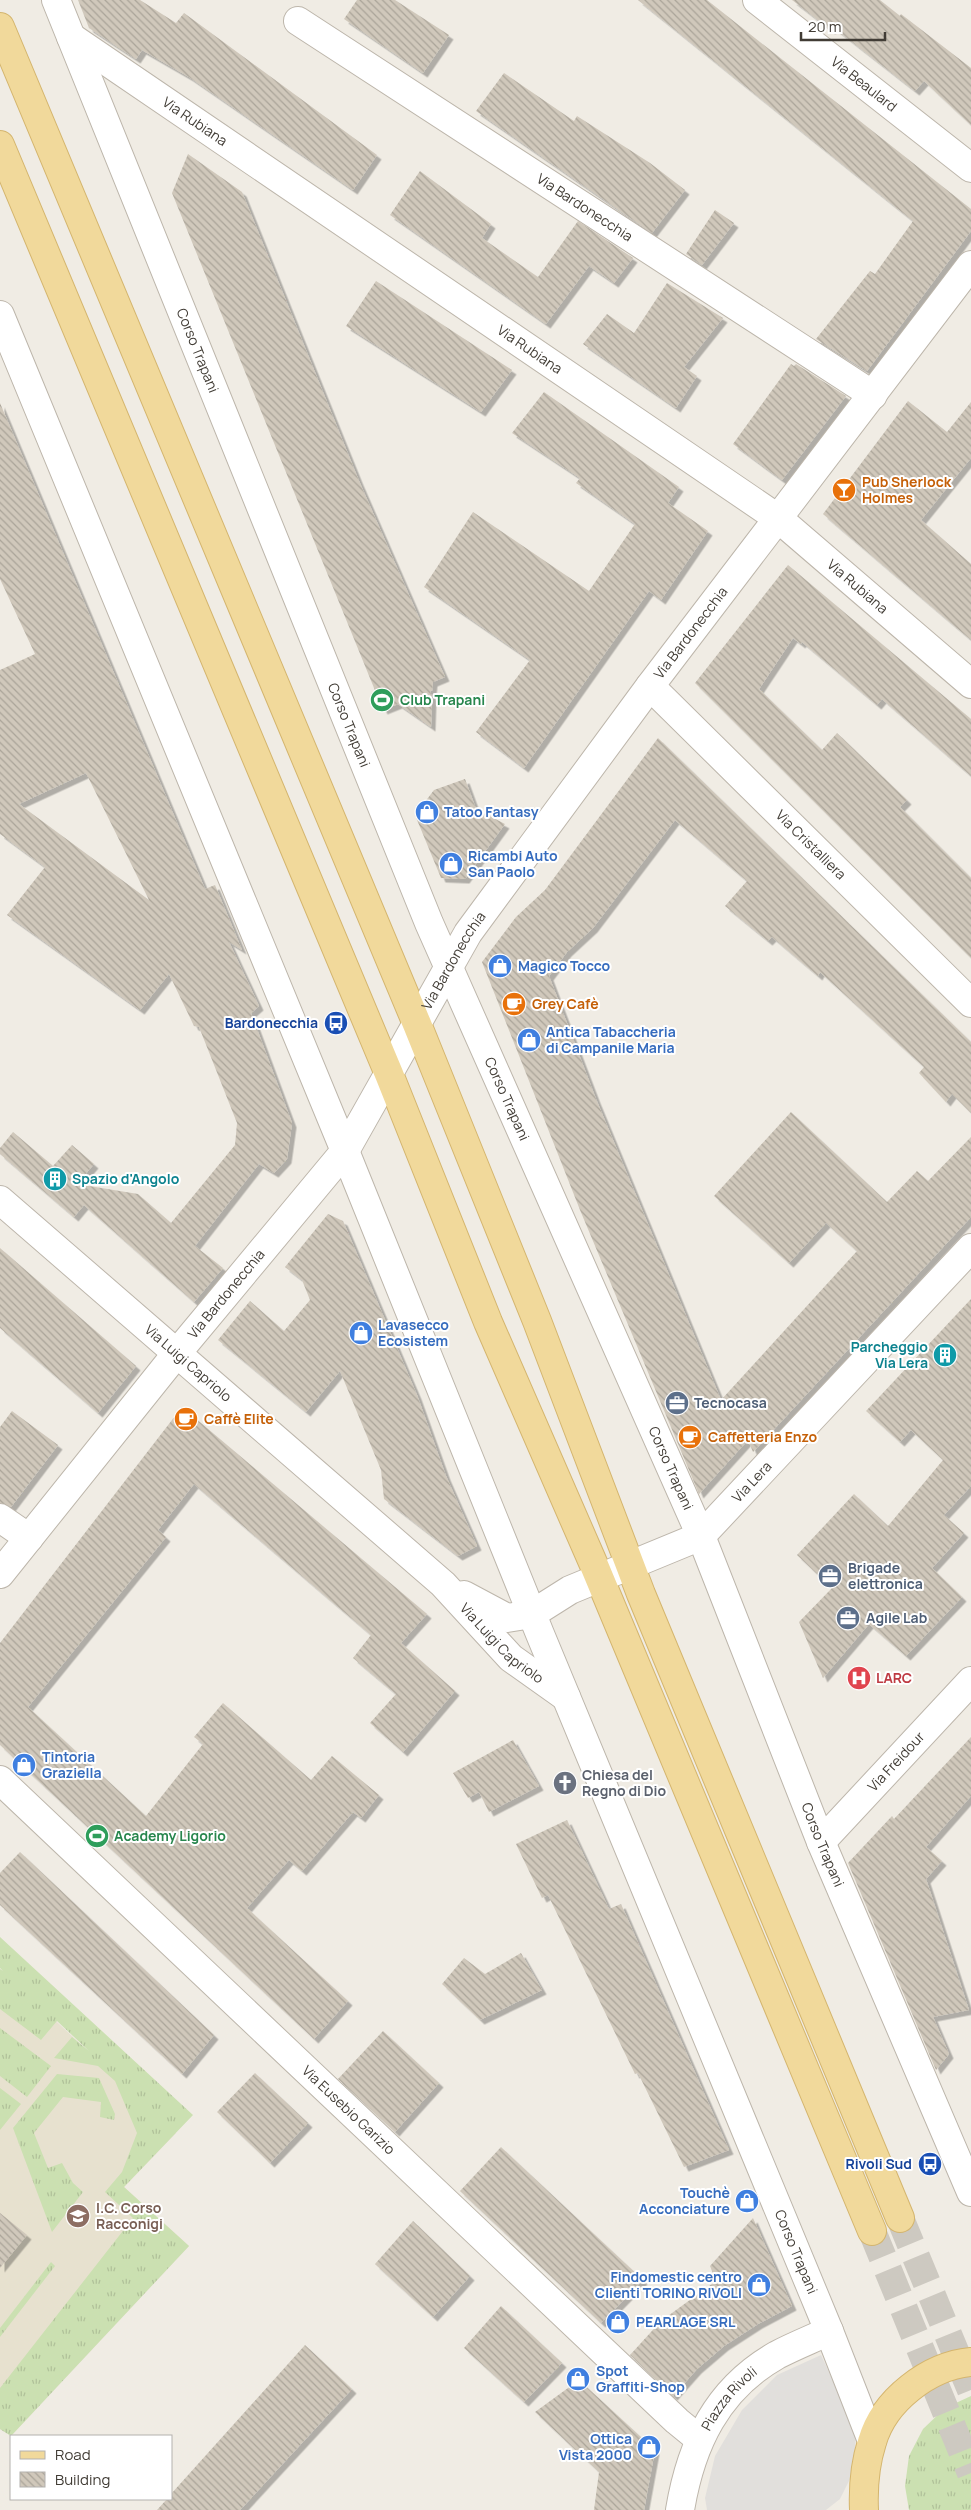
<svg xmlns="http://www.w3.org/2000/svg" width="971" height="2510" font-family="Manrope,sans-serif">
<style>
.education{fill:#e7e1cf}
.grass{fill:url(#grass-tufts)}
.parking{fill:#e1dfdc}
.building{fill:url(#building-back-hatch);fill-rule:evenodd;filter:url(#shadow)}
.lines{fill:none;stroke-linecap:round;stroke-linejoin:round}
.primary-tunnel{stroke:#cdc9c1;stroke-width:28;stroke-dasharray:28 14;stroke-linecap:butt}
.minor-casing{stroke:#bdb6ab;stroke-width:30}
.primary-casing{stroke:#d4b56e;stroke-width:30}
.minor{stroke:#fff;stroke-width:28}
.primary{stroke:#f1d99b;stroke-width:28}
.labels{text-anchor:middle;stroke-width:4;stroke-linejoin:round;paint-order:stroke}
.street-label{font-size:14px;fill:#413c35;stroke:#fff}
.food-label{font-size:14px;font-weight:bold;fill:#c56008;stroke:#fff;text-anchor:start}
.leisure-label{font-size:14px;font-weight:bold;fill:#27864d;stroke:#fff;text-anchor:start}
.shop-label{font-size:14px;font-weight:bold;fill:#366cbe;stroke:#fff;text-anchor:start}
.transit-label{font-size:14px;font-weight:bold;fill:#164399;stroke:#fff;text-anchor:end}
.culture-label{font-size:14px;font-weight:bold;fill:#0d838f;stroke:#fff;text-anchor:start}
.service-label{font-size:14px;font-weight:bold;fill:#4e5e75;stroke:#fff;text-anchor:start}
.health-label{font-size:14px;font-weight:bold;fill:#be3a42;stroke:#fff;text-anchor:start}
.worship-label{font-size:14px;font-weight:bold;fill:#5b616d;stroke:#fff;text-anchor:start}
.education-label{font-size:14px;font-weight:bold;fill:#785e54;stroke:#fff;text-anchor:start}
</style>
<defs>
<pattern id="grass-tufts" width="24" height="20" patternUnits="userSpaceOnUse" patternTransform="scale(1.25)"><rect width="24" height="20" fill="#cbe0b1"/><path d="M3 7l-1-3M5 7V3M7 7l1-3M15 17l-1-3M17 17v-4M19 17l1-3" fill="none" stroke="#b0c199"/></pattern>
<pattern id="building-back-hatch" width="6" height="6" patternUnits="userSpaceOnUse" patternTransform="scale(1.25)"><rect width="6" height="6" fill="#d0c8bb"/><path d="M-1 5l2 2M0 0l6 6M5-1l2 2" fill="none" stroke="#aaa499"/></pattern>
<filter id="shadow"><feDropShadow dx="4.5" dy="4.5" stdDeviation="0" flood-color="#0004"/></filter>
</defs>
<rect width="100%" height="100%" fill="#f0ece4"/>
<polygon class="education" points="0,1969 176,2133 124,2187 189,2246 11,2436 0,2429"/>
<g class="grass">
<polygon points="0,1937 193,2115 124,2187 189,2246 11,2436 0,2429 0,2388 133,2218 105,2192 122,2172 137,2133 115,2081 98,2066 54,2058 72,2037 89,2051 57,2021 41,2040 0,2009 0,1969 3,1971 0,1968"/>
<polygon points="0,2028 51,2066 27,2097 0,2076"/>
<polygon points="57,2074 99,2078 115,2114 114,2120 100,2117 101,2102 63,2097 34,2133 48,2168 62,2163 73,2183 83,2192 52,2232 13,2128"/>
<polygon points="0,2088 21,2104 0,2130"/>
<polygon points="51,2262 55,2266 0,2337 0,2328"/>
<polygon points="971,2396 971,2510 909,2510 905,2486 909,2456 923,2429 945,2408"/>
</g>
<polygon class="parking" points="821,2355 856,2430 855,2452 851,2477 840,2499 826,2510 707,2510 705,2498 715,2456 742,2410 777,2375"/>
<g class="building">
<polygon points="78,0 140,0 176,23 184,13 377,155 353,190 189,77 142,50 136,59 89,28"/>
<polygon points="357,0 395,0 449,35 423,73 344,19"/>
<polygon points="638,0 707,0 971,209 971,231 867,371 816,339 870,271 875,274 913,221"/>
<polygon points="792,0 880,0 900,16 901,14 971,68 971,125 924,81 915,91 833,27 831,30"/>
<polygon points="504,73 574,121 577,116 650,163 685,190 652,233 476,111"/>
<polygon points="188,154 242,192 359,481 445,677 433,682 432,691 430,691 432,697 431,727 398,704 383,710 172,193"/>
<polygon points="420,171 491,224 482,238 538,277 578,221 633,258 614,283 589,266 546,324 390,215"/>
<polygon points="715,210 734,223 702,265 686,254"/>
<polygon points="376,281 512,370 481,412 346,326"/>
<polygon points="667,283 723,318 684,367 697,376 676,408 583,344 607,314 634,333"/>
<polygon points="791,364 794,366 796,364 846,396 782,480 733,444"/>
<polygon points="544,392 679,487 668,503 708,531 661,600 649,591 524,768 476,732 530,660 424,587 473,512 589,591 635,524 576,483 580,478 512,433"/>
<polygon points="908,401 947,432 971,402 971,458 921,520 971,564 971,640 823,514"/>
<path d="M 0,403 L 205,889 L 215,885 L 242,950 L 229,942 L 259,1006 L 251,1013 L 292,1123 L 287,1159 L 274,1173 L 259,1164 L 195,1246 L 223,1268 L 194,1302 L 84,1205 L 74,1217 L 0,1154 L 0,1148 L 13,1132 L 53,1166 L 72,1145 L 94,1164 L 77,1184 L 138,1194 L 171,1223 L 235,1145 L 237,1123 L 199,1027 L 194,1026 L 169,974 L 140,1010 L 7,915 L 45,867 L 0,834 L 0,670 L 35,654 L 0,579 ZM 86,773 L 88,777 L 149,900 L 19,804 Z"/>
<polygon points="788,565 971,719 971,776 882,699 877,705 802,642 801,644 793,638 759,689 822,750 837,733 907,800 900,807 971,878 971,958 695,683"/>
<polygon points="658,738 971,1042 971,1113 952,1094 946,1102 919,1073 924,1067 820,972 818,976 772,937 768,941 725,906 747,881 675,820 593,928 567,952 549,976 596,1099 721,1400 857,1251 826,1223 789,1263 714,1196 791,1112 887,1202 917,1171 928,1181 971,1137 971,1217 753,1452 748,1440 699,1494 580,1210 482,962 516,917 545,890"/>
<polygon points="465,779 476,809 505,824 465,879 441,878 415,815 434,790"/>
<polygon points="328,1214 343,1221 417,1395 446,1476 477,1546 458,1556 384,1499 381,1470 340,1371 306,1412 218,1340 250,1301 284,1331 310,1300 302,1280 285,1267"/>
<polygon points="0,1248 136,1366 98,1413 0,1328"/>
<polygon points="971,1299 971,1486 944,1515 964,1533 932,1568 962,1597 906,1656 869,1624 823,1678 799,1622 832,1588 797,1555 854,1494 888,1526 943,1460 911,1430 900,1442 866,1411"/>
<polygon points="182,1407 427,1614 401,1643 455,1691 403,1752 370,1723 396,1694 353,1658 371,1635 194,1484 158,1530 166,1537 28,1707 146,1816 203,1744 194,1737 223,1703 311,1780 332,1756 379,1795 361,1818 353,1812 302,1871 289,1860 247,1908 348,2001 314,2039 0,1745 0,1643"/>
<polygon points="12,1411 58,1445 11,1507 0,1503 0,1427"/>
<polygon points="971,1737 971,1796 926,1847 942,1861 926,1879 969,2010 933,2017 949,2054 936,2070 848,1863 892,1816 894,1819"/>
<polygon points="513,1740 539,1786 489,1812 479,1792 468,1798 453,1773"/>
<polygon points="567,1820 609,1909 621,1904 729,2150 684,2167 638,2073 635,2074 548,1895 542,1898 516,1844"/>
<polygon points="20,1852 214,2035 182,2074 0,1905 0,1873"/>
<polygon points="521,1953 542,1990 480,2020 442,1984 464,1958 485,1974"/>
<polygon points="383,2031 439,2083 395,2132 338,2079"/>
<polygon points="255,2073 308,2123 270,2163 217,2112"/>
<polygon points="501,2147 643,2280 601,2323 460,2191"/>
<polygon points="0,2213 27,2235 0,2268"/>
<polygon points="753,2218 792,2306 758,2324 724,2346 697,2369 673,2396 630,2355 661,2321 716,2281 710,2266"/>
<polygon points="413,2221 470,2276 433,2317 375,2264"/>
<polygon points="501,2306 562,2363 524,2402 464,2348"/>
<polygon points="305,2345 352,2389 240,2510 157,2510 167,2499 171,2499 171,2494"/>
<polygon points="579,2380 655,2450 644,2510 594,2510 599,2472 535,2412"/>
</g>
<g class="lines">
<g class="primary-tunnel">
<polyline points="900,2218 971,2390"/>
<polyline points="872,2231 971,2473"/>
</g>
<g class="minor-casing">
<g id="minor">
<path id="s1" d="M 56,0 L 429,923 L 701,1536 L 821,1842 L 971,2192"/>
<path id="s2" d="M 757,0 L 971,168"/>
<path id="s3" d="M 298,21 L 873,395"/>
<path id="s4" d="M 71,37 L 779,519 L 971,684"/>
<path id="s5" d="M 0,315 L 345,1151 L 540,1634 L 829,2331 L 872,2441"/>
<path id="s6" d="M 650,686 L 971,1003"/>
<path id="s7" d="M 0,1200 L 443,1584 L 511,1658 L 566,1697"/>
<polyline points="0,1518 29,1538"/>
<path id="s8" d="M 0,1574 L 177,1353 L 345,1151 L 468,933 L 650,686 L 971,265"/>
<path id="s9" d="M 464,1595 L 507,1618 L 532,1614 L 570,1590 L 701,1536 L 971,1248"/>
<path id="s10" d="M 0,1780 L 677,2421 L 699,2439"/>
<path id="s11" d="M 821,1842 L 971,1681"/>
<path id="s12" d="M 680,2510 C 691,2444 717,2389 777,2355 C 794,2346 812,2339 829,2331"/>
</g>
</g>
<g class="primary-casing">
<g id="primary">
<polyline points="0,27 417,1024 537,1321 641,1594 900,2218"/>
<polyline points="0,145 389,1074 488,1322 594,1565 872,2231"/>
<path d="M 864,2510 C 863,2487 865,2464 872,2442 C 884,2400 929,2366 971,2362"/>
</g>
</g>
<use href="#minor" class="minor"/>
<use href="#primary" class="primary"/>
</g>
<defs>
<g id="bar-disc" transform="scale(1.25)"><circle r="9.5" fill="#e8710a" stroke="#fff"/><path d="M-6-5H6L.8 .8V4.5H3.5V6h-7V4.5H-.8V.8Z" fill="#fff"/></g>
<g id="stadium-disc" transform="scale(1.25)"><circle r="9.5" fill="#2e9e5b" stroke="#fff"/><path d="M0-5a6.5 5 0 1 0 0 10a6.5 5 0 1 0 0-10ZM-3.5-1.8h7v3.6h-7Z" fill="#fff"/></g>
<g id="shop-disc" transform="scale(1.25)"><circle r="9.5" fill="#3f7fe0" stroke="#fff"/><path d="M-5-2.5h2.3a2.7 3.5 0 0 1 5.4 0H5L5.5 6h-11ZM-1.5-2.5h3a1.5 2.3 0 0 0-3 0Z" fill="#fff"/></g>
<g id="cafe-disc" transform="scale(1.25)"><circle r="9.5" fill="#e8710a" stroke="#fff"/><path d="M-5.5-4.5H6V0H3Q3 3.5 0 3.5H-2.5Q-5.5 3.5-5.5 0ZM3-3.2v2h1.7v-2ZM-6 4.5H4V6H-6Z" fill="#fff"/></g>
<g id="bus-disc" transform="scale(1.25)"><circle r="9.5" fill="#1a4fb4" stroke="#fff"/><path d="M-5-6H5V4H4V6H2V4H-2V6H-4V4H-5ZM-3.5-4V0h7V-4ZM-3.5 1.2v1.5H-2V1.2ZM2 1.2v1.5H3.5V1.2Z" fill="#fff"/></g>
<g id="building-disc" transform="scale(1.25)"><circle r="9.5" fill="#0f9aa8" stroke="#fff"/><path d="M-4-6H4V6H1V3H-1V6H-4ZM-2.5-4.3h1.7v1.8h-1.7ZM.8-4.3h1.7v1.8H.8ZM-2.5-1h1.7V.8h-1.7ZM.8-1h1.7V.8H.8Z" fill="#fff"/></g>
<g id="office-disc" transform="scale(1.25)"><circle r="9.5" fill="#5c6f8a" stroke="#fff"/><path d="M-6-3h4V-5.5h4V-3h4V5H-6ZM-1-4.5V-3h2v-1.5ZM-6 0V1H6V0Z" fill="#fff"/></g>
<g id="hospital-disc" transform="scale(1.25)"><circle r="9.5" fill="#e0444e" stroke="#fff"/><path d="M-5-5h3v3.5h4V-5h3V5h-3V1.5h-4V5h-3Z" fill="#fff"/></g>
<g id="church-disc" transform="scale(1.25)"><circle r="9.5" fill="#6b7280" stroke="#fff"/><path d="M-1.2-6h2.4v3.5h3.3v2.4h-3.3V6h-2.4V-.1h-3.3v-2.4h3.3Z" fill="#fff"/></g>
<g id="school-disc" transform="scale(1.25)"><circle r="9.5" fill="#8d6e63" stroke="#fff"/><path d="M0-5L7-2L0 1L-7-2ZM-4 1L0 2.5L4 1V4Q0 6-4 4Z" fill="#fff"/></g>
</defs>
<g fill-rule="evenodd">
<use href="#bar-disc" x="844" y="490"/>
<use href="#stadium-disc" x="382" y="700"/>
<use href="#shop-disc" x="427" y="812"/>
<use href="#shop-disc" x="451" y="864"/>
<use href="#shop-disc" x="500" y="966"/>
<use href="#cafe-disc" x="514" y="1004"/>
<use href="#bus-disc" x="336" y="1023"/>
<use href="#shop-disc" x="529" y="1040"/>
<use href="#building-disc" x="55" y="1179"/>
<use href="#shop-disc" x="361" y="1333"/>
<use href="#building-disc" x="945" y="1355"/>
<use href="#office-disc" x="677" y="1403"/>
<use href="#cafe-disc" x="186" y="1419"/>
<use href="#cafe-disc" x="690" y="1437"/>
<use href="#office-disc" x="830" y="1576"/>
<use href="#office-disc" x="848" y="1618"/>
<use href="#hospital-disc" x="859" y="1678"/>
<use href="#shop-disc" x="24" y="1765"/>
<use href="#church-disc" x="565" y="1783"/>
<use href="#stadium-disc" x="97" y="1836"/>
<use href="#bus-disc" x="930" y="2164"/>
<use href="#shop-disc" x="747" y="2201"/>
<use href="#school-disc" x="78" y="2216"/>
<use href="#shop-disc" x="759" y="2285"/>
<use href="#shop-disc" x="618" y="2322"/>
<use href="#shop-disc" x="578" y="2379"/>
<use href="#shop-disc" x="649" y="2447"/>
</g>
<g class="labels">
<g class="street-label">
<text dy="5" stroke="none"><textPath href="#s2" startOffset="136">Via Beaulard</textPath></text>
<text dy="5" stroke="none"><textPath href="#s4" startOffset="150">Via Rubiana</textPath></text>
<text dy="5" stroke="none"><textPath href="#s3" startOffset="342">Via Bardonecchia</textPath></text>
<text dy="5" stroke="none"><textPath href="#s4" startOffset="555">Via Rubiana</textPath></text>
<text dy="5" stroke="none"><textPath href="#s1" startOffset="378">Corso Trapani</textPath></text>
<text dy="5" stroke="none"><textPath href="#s4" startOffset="960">Via Rubiana</textPath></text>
<text dy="5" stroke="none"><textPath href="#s8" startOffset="1170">Via Bardonecchia</textPath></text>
<text dy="5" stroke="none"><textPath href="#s1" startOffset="782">Corso Trapani</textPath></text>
<text dy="5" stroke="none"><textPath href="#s6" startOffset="226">Via Cristalliera</textPath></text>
<text dy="5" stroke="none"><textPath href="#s8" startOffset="765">Via Bardonecchia</textPath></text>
<text dy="5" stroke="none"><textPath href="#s1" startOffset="1188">Corso Trapani</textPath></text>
<text dy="5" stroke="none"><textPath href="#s8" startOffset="360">Via Bardonecchia</textPath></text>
<text dy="5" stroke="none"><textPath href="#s7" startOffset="249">Via Luigi Capriolo</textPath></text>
<text dy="5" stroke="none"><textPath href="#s1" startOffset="1592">Corso Trapani</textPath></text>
<text dy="5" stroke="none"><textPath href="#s9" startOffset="335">Via Lera</textPath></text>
<text dy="5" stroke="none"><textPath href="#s7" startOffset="670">Via Luigi Capriolo</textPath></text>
<text dy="5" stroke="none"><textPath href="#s11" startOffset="110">Via Freidour</textPath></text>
<text dy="5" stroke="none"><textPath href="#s1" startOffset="1998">Corso Trapani</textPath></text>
<text dy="5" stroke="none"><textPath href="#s10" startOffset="480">Via Eusebio Garizio</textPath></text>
<text dy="5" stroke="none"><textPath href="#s5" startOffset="2094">Corso Trapani</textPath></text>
<text dy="5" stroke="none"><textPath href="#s12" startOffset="124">Piazza Rivoli</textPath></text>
</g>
<g class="food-label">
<text x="862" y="487">Pub Sherlock<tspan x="862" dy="16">Holmes</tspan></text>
<text x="532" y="1009">Grey Cafè</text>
<text x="204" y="1424">Caffè Elite</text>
<text x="708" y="1442">Caffetteria Enzo</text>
</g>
<g class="leisure-label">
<text x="400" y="705">Club Trapani</text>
<text x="114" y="1841">Academy Ligorio</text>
</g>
<g class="shop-label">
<text x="444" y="817">Tatoo Fantasy</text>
<text x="468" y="861">Ricambi Auto<tspan x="468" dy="16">San Paolo</tspan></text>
<text x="518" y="971">Magico Tocco</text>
<text x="546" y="1037">Antica Tabaccheria<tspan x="546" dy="16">di Campanile Maria</tspan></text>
<text x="378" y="1330">Lavasecco<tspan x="378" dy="16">Ecosistem</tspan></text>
<text x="42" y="1762">Tintoria<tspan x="42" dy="16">Graziella</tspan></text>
<text x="730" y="2198" text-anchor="end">Touchè<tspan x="730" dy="16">Acconciature</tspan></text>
<text x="742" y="2282" text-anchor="end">Findomestic centro<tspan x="742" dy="16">Clienti TORINO RIVOLI</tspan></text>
<text x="636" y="2327">PEARLAGE SRL</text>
<text x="596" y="2376">Spot<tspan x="596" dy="16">Graffiti-Shop</tspan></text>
<text x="632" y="2444" text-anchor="end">Ottica<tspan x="632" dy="16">Vista 2000</tspan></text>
</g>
<g class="transit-label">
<text x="318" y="1028">Bardonecchia</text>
<text x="912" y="2169">Rivoli Sud</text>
</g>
<g class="culture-label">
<text x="72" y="1184">Spazio d'Angolo</text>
<text x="928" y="1352" text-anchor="end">Parcheggio<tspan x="928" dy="16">Via Lera</tspan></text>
</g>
<g class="service-label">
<text x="694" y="1408">Tecnocasa</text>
<text x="848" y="1573">Brigade<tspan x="848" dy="16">elettronica</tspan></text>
<text x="866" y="1623">Agile Lab</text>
</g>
<g class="health-label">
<text x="876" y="1683">LARC</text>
</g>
<g class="worship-label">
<text x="582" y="1780">Chiesa del<tspan x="582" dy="16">Regno di Dio</tspan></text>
</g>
<g class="education-label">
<text x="96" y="2213">I.C. Corso<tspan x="96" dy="16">Racconigi</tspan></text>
</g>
</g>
<rect x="10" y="2435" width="162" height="65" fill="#ffffff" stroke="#b3b1ae"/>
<rect x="20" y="2451" width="25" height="8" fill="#f1d99b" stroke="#b3b1ae"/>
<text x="55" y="2460" font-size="15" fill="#413c35">Road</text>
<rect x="20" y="2472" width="25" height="15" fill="url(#building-back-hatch)" stroke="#b3b1ae"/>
<text x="55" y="2485" font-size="15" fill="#413c35">Building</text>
<path d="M801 32v8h84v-8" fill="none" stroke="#413c35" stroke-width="2.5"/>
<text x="808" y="32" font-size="15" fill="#413c35" stroke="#ffffff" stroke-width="4" paint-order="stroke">20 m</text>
</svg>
